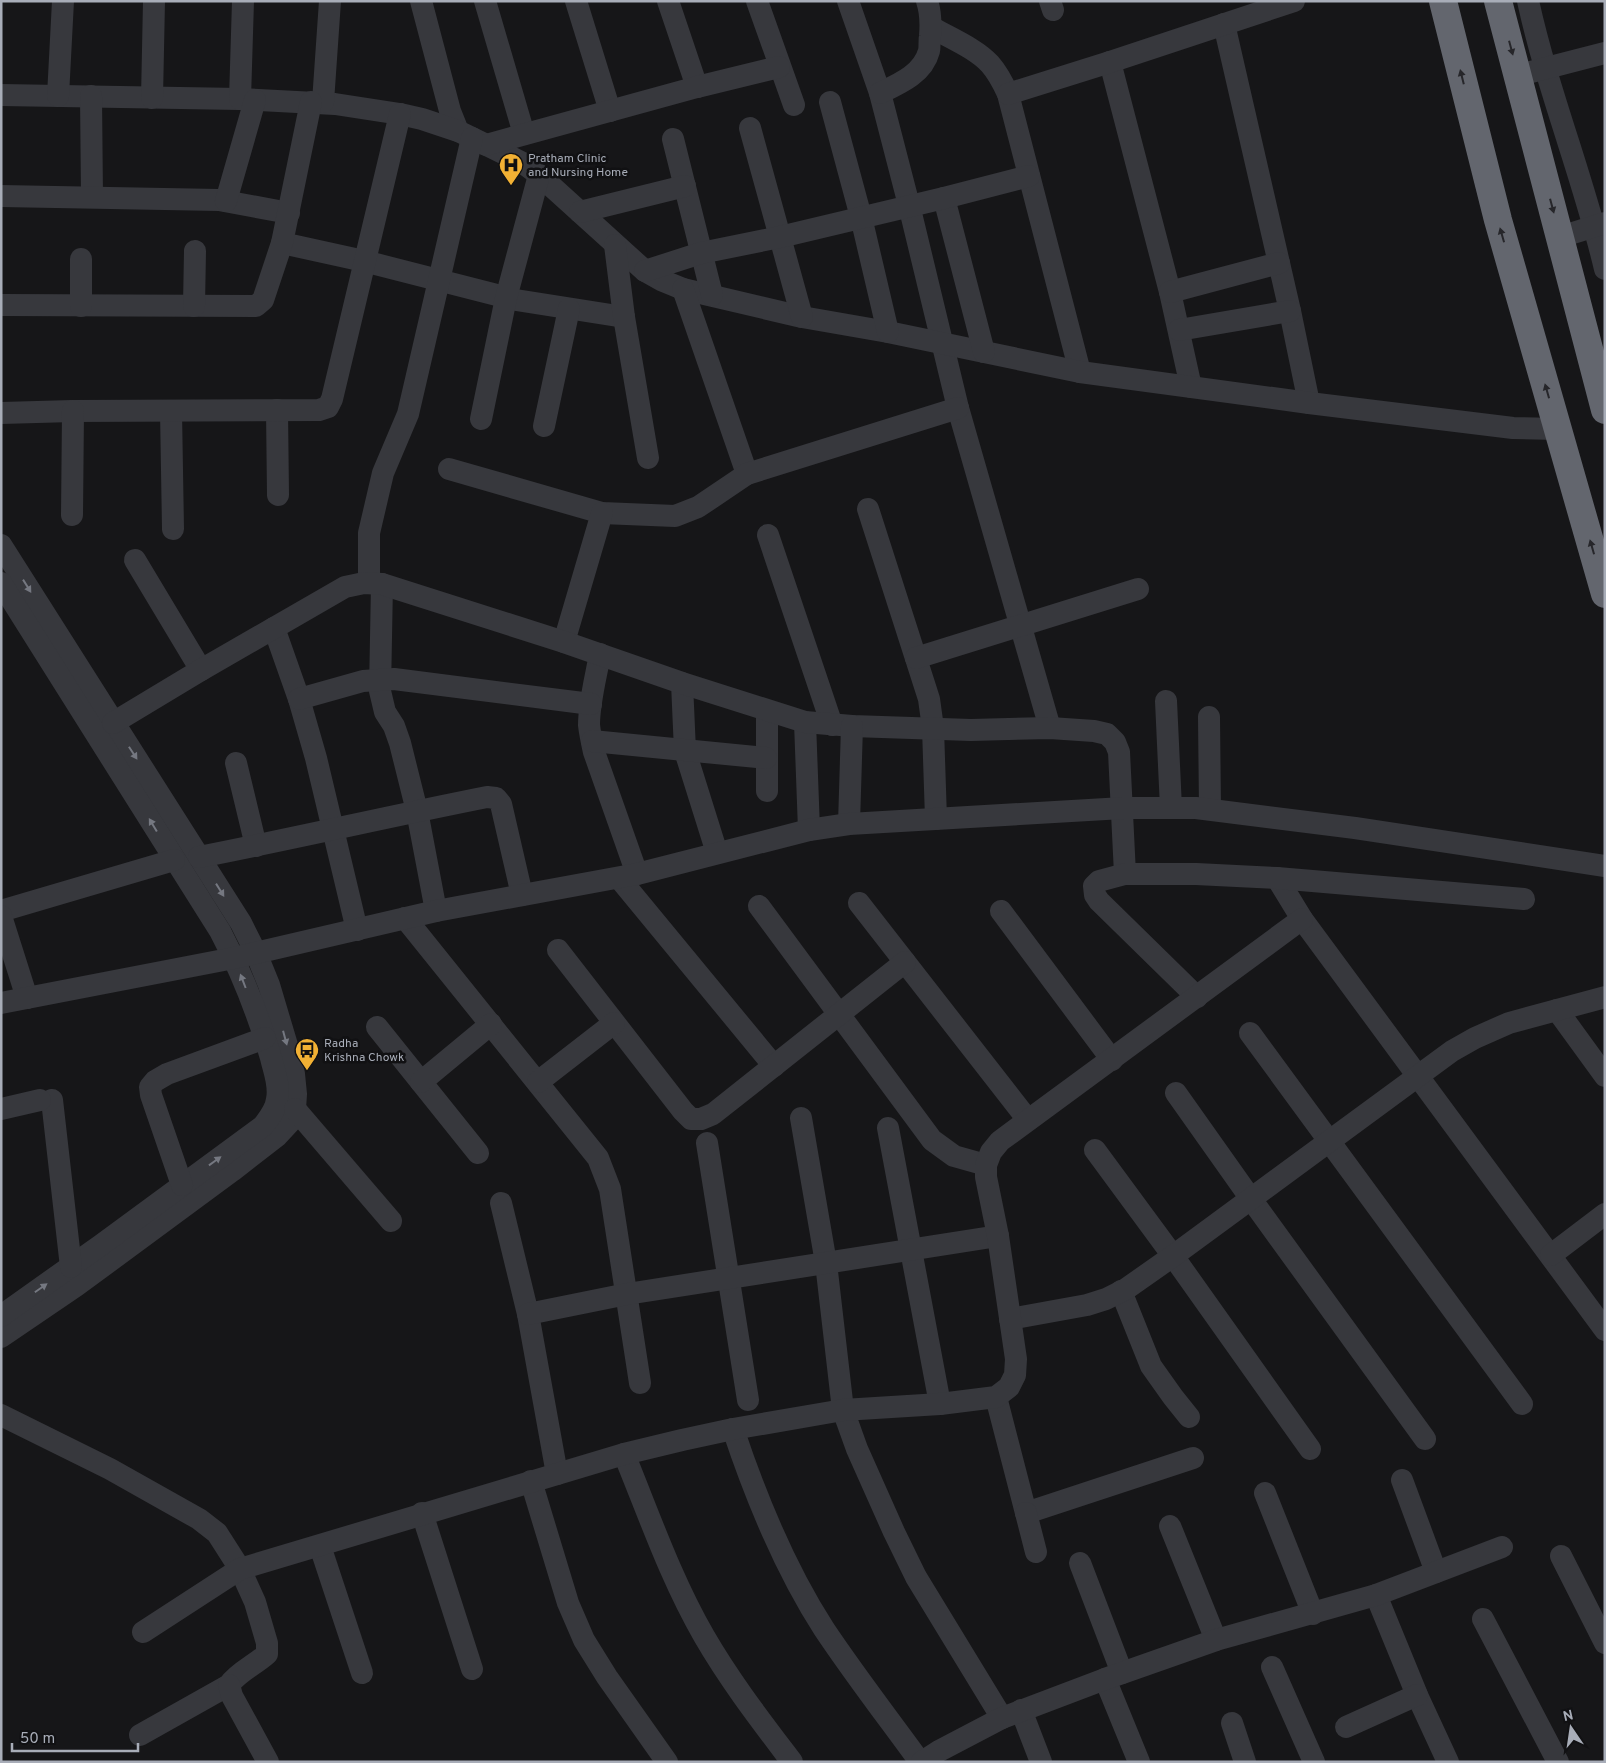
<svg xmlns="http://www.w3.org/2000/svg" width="1606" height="1763" font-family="Overpass,sans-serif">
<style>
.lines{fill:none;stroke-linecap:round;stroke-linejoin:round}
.minor{stroke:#37383d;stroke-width:22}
.highway{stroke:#63666e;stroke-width:28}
.oneway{fill:#26262a}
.oneway2{fill:#757881}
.labels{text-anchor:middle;stroke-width:5;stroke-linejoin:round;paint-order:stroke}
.poi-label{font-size:12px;fill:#a8adb8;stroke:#111113;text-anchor:start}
</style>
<rect width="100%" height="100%" fill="#161618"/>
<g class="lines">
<g class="minor">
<polyline points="421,1 450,111 458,131"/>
<polyline points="485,1 524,134"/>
<polyline points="576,1 610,111"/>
<polyline points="668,1 697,87"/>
<polyline points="757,1 794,105"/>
<polyline points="848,1 880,93 909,205 958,408 1050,728"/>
<polyline points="1050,1 1053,10"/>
<path d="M 1528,1 C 1548,92 1584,179 1605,269"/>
<polyline points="1224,24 1290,311 1309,403"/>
<path d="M 931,27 C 950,38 975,48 990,64 C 998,73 1003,83 1008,94 L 1080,372"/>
<polyline points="1110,62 1170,292 1191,387"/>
<polyline points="1531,72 1605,53"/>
<path d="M 880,93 C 899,84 923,74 929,51 C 930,47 929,41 930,36 C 931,24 931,13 927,1"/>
<polyline points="1008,94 1110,62 1294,1"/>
<polyline points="1,95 240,99 335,104 400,114 422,119 458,131 523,163 539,175 645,271 661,280 683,289 802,317 888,332 1080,372 1309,403 1513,428 1558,429"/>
<polyline points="58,96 63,1"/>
<polyline points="91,96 92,197"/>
<polyline points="152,98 154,1"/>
<polyline points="240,99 243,1"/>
<polyline points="323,102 330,1"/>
<polyline points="830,102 861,217 888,332"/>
<polyline points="750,128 802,317"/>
<polyline points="673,139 712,295"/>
<polyline points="486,145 697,87 779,67"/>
<polyline points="1,196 219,200 289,213"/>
<polyline points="944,198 984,352"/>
<polyline points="226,201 255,100"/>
<polyline points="580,212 685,186"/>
<polyline points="1560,237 1605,223"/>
<polyline points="282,243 364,261 516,300 624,317"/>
<polyline points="615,245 624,317 648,458"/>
<polyline points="645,271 701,253 780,237 944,198 1029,176"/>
<polyline points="683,289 747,474"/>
<polyline points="1170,292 1279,263"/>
<polyline points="1,305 256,306 263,300 282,243 311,102"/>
<polyline points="81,306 81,259"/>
<polyline points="194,306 195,251"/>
<polyline points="1179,330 1290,311"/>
<polyline points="277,410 278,495"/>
<polyline points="171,411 173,529"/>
<polyline points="1,413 73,411 319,410 328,407 332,399 400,114"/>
<polyline points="481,419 506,298 539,175"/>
<polyline points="544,426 569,309"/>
<polyline points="449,469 602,513 675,516 698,507 747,474 958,408"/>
<polyline points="868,509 929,699 933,728 936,819"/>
<polyline points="72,515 73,411"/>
<polyline points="768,535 832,725"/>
<polyline points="1,545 241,923 256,953 269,985 289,1052 294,1074 296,1094 295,1109 290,1122 277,1136 232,1171 76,1286 1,1337"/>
<polyline points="135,560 201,670"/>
<path d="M 1,583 L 220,931 C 241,971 258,1014 271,1058 C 274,1071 280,1085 277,1099 C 276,1110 269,1118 263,1126 L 101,1245 L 1,1316"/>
<polyline points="369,583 369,533 383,473 408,414 472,138"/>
<polyline points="382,584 380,691 385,712 394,726 400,743 417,811 436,911"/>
<polyline points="274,628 299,699 316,758 357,930"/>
<polyline points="564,642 602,513"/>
<path d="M 600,654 C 596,677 589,702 589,725 C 590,734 592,743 594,752 L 637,874"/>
<polyline points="916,658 1138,589"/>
<polyline points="682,683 685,751 717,853"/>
<polyline points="299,699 363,681 394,679 591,704"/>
<polyline points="1166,701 1171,808"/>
<polyline points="767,711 767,791"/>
<polyline points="1209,717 1210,809"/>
<polyline points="805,722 809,830"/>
<polyline points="113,723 201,670 345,587 364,583 382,584 564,642 682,683 805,722 852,726 971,730 1050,728 1094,731 1107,734 1115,742 1119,752 1125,874"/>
<polyline points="592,741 766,758"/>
<polyline points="236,763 256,846"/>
<polyline points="849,824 852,726"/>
<path d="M 199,857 C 296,838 391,816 487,797 L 496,798 L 501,804 L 522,895"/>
<polyline points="619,878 774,1066"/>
<polyline points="1277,878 1302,919 1605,1330"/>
<polyline points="859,903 1028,1120"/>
<polyline points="759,906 932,1140 954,1156 986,1165"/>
<polyline points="1,911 174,860"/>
<polyline points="1001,911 1112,1060"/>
<polyline points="1,916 27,998"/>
<polyline points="405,918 598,1158 610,1189 640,1383"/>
<polyline points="558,950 683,1111 691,1119 701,1119 713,1114 905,962"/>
<polyline points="1197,997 1099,901 1095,895 1094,886 1099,881 1125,874 1196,874 1277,878 1524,899"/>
<polyline points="1,1003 234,958 436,911 637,874 809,830 849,824 1123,808 1196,808 1355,828 1605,866"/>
<polyline points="1557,1010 1605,1076"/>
<polyline points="377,1027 478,1153"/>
<polyline points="1250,1033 1522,1404"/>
<polyline points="421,1082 491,1024"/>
<polyline points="538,1082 614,1023"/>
<polyline points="1176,1093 1251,1199 1425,1439"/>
<polyline points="52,1100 71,1267"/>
<polyline points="1,1109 40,1100"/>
<polyline points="295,1109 391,1221"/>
<polyline points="801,1118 826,1263 843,1410 857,1449 894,1532 916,1577 1002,1718"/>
<polyline points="888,1128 940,1404"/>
<polyline points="707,1143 748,1400"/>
<polyline points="1095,1150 1173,1256 1310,1449"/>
<polyline points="182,1185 151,1095 150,1087 155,1081 167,1074 265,1038"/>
<polyline points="501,1203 528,1314 557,1474"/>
<polyline points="1551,1255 1605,1214"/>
<polyline points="1121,1291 1151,1366 1173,1397 1189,1417"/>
<polyline points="528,1314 627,1294 998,1236"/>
<polyline points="1010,1319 1087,1305 1106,1299 1126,1289 1173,1256 1452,1051 1475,1038 1509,1023 1605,997"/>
<polyline points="996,1397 1026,1513 1193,1458"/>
<path d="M 1,1415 L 110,1469 L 199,1519 L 217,1533 L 240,1569 L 255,1602 L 267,1643 L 267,1654 C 255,1665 238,1672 229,1685 L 140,1735"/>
<path d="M 733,1429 C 756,1498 784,1567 824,1629 C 854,1674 888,1718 920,1762"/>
<path d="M 624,1454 C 649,1515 671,1579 704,1636 C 730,1681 761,1721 792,1762"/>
<polyline points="1402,1480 1436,1572"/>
<polyline points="531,1481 568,1603 584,1640 607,1677 667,1762"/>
<polyline points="1265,1493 1313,1614"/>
<polyline points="422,1513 472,1669"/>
<polyline points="1026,1513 1036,1552"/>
<polyline points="1170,1526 1216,1640"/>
<polyline points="320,1546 362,1673"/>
<polyline points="1561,1556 1605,1643"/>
<polyline points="1080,1563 1122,1673"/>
<polyline points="1376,1595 1417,1695 1448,1762"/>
<polyline points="1483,1619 1558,1762"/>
<polyline points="143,1632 240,1569 624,1454 682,1440 733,1429 843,1410 940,1404 996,1397 1009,1387 1015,1375 1016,1359 998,1236 986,1177 986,1165 991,1152 1000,1141 1302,919"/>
<polyline points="1272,1667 1314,1762"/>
<polyline points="1105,1679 1139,1762"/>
<polyline points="229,1685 232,1696 268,1762"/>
<polyline points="1021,1710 1041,1762"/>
<polyline points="1232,1723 1245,1762"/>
<polyline points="1346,1727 1417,1695"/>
<polyline points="922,1762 939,1751 1002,1718 1105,1679 1216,1640 1376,1595 1502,1547"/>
</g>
<g class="highway">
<polyline points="1443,1 1498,220 1605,594"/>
<polyline points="1498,1 1605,410"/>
</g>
</g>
<defs><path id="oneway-solid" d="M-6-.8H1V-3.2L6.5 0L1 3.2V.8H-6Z" transform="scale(1.25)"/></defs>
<g class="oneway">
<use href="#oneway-solid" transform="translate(1511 48) rotate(75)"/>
<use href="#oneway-solid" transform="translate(1462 77) rotate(-104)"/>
<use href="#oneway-solid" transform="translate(1552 206) rotate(75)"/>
<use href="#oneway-solid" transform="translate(1502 235) rotate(-106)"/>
<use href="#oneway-solid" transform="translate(1547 391) rotate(-106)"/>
<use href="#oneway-solid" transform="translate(1592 547) rotate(-106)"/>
</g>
<g class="oneway2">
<use href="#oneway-solid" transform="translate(27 586) rotate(58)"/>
<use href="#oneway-solid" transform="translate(133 753) rotate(57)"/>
<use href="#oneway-solid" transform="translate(153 825) rotate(-121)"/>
<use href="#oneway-solid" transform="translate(220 890) rotate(58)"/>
<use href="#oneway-solid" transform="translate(243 981) rotate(-111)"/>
<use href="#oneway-solid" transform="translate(285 1038) rotate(75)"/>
<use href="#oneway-solid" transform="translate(215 1161) rotate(-36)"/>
<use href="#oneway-solid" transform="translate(41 1288) rotate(-35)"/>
</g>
<defs>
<g id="hospital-pin" transform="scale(1.25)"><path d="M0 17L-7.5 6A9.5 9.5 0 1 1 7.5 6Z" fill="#f2b134" stroke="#111113"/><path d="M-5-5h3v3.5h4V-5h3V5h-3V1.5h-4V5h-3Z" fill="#111"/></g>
<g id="bus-pin" transform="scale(1.25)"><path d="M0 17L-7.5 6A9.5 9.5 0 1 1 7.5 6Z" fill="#f2b134" stroke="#111113"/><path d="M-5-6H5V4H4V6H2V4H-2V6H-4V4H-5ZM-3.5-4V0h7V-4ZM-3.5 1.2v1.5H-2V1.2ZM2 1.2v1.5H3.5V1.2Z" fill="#111"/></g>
</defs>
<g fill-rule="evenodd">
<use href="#hospital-pin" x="511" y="165"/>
<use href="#bus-pin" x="307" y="1050"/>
</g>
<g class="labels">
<g class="poi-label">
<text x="528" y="162">Pratham Clinic<tspan x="528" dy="14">and Nursing Home</tspan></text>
<text x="324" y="1047">Radha<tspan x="324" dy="14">Krishna Chowk</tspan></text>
</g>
</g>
<rect width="1606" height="1763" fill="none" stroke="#a8adb8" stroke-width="5"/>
<g transform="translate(1571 1728) rotate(347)" stroke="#111113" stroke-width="4" paint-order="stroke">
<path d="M0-4L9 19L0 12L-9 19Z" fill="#a8adb8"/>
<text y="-8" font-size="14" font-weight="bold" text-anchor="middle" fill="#a8adb8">N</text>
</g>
<path d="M12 1743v8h126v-8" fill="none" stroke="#a8adb8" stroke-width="2.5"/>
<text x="20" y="1743" font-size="15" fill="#a8adb8" stroke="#111113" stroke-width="4" paint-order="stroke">50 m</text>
</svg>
